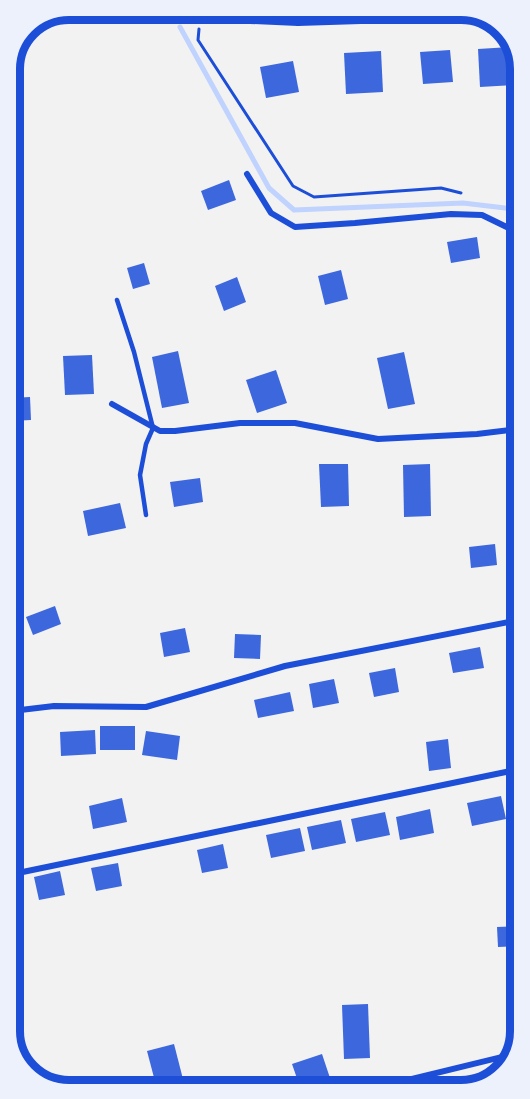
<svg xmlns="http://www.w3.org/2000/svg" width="530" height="1099" viewBox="0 0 530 1099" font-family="'Titillium Web',sans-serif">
  <rect width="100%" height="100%" fill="#f2f2f2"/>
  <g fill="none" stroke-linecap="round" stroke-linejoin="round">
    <!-- stream -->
    <polyline stroke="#bfd3fe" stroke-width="5" points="180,27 269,188 294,210 463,203 505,208 517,212"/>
  </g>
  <!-- building -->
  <g fill="#3d67dc">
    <polygon points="511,47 513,85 480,87 478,49"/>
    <polygon points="450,50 453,82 423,84 420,52"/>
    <polygon points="381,51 383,92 346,94 344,53"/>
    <polygon points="293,61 299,92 266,98 260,67"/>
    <polygon points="229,180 236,200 208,210 201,191"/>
    <polygon points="477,237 480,258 451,263 447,242"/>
    <polygon points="144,263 150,284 133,289 127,268"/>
    <polygon points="341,270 348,299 325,305 318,276"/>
    <polygon points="237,277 246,302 224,311 215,286"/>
    <polygon points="178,351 189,403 162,408 152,357"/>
    <polygon points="404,352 415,404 388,409 377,358"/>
    <polygon points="92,355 94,394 65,395 63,356"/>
    <polygon points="276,370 287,403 257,413 246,380"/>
    <polygon points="30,397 31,420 11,421 11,398"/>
    <polygon points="319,464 348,464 349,506 321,507"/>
    <polygon points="430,464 431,516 404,517 403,465"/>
    <polygon points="200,478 203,502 174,507 170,482"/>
    <polygon points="120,503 126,528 88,536 83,511"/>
    <polygon points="495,544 497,565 471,568 469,547"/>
    <polygon points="55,606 61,624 33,635 26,617"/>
    <polygon points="185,628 190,652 164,657 160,633"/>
    <polygon points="235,634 261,635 260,659 234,658"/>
    <polygon points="480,647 484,668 453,673 449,653"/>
    <polygon points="395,668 399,692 374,697 369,673"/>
    <polygon points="334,679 339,703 313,708 309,684"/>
    <polygon points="290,692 294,711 258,718 254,700"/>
    <rect x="100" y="726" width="35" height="24"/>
    <polygon points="95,730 96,754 61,756 60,732"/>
    <polygon points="146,731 180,736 177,760 142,755"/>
    <polygon points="448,739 451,768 429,771 426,742"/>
    <polygon points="501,796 506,819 472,826 467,803"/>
    <polygon points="122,798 127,822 93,829 89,806"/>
    <polygon points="430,809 434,833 400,840 396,817"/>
    <polygon points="385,812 390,835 356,842 351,819"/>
    <polygon points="341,820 346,843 312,850 307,827"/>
    <polygon points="300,828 305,851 271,858 266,835"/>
    <polygon points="223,844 228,868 202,873 197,850"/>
    <polygon points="118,863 122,886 96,891 91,868"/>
    <polygon points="60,871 65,895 39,900 34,877"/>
    <polygon points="521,926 521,946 498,947 497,927"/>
    <polygon points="368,1004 370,1058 344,1059 342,1005"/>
    <polygon points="174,1044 184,1083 163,1089 157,1089 147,1051"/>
    <polygon points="322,1054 330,1078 300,1087 292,1064"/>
  </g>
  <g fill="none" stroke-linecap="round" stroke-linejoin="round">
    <!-- path -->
    <polyline stroke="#1d4ed8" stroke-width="3" points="199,29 198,40 293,186 314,197 441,188 461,193"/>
    <!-- service -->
    <g stroke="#1d4ed8" stroke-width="4.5">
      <polyline points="125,9 135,16 138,9"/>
      <polyline points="117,300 134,352 153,428 146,444 140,475 146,515"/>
    </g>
    <!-- minor -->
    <g stroke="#1d4ed8" stroke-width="6">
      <polyline points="297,9 298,23"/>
      <polyline points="135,16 298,23 486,17"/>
      <polyline points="247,174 271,213 295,227 355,223 451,214 482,215 517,232"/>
      <polyline points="112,404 160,431 175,431 240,423 295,423 378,439 477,434 518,429"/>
      <polyline points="12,711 54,706 146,707 285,666 519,620"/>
      <polyline points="13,874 520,769"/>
      <polyline points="379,1087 514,1054"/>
    </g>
  </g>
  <!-- crop -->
  <path d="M0 0H530V1099H0ZM69 20H461A49 49 0 0 1 510 69V1031A49 49 0 0 1 461 1080H69A49 49 0 0 1 20 1031V69A49 49 0 0 1 69 20Z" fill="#edf1fc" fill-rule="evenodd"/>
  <path fill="none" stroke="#1d4ed8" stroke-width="8" d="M69 20H461A49 49 0 0 1 510 69V1031A49 49 0 0 1 461 1080H69A49 49 0 0 1 20 1031V69A49 49 0 0 1 69 20Z"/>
</svg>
